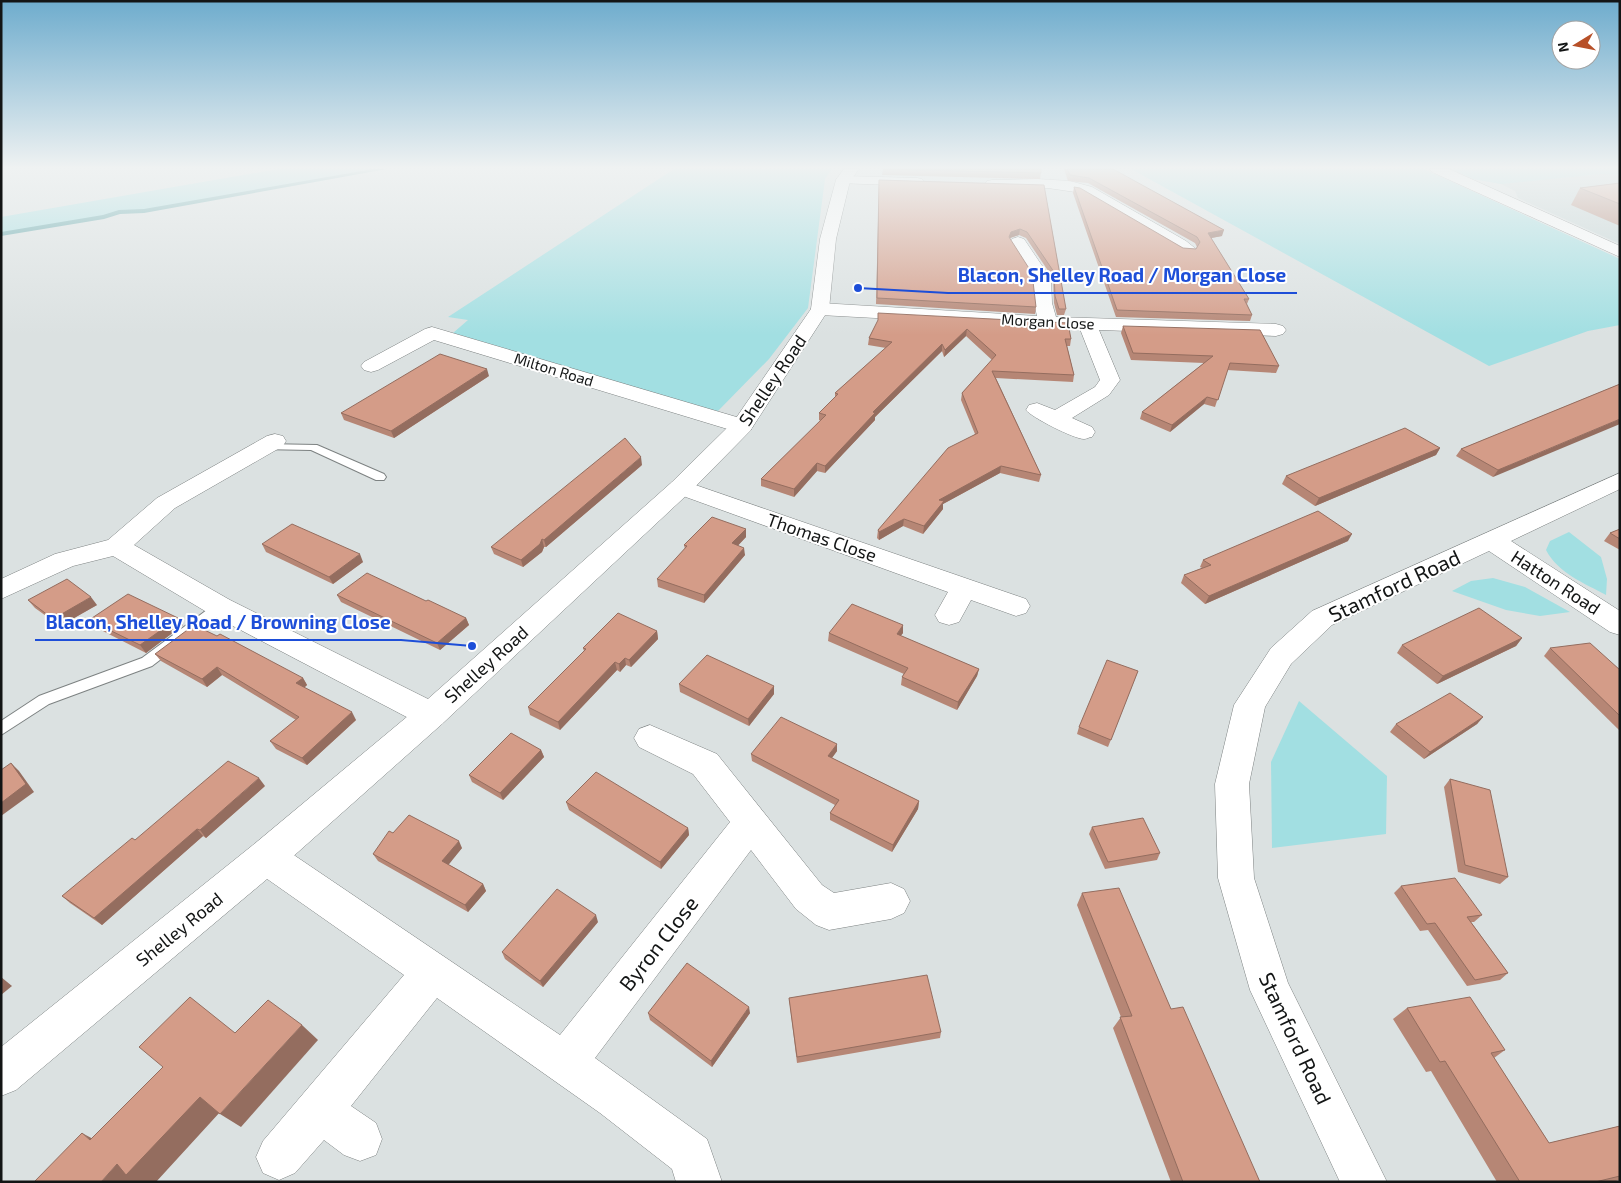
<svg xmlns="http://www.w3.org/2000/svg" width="1621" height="1183" viewBox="0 0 1621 1183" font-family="'Exo 2',sans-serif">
  <rect width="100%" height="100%" fill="#dbe1e1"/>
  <!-- built -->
  <polygon fill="#c5d4d4" points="1451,169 1620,169 1620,244 1518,198 1515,191 1501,184 1473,179"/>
  <!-- green -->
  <g fill="#a2dfe2">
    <polygon points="278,169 384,169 144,211 119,212 104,217 1,234 1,217"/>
    <polygon points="674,169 832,169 825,179 808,308 769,359 718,411 696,407 453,333 468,320 448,317"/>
    <polygon points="1131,169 1424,169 1620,259 1620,325 1588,331 1489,366"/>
    <polygon points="1451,169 1620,169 1620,175 1602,174 1501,184 1473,179"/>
    <path d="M1569,532L1601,557L1607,579L1606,595C1584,583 1558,573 1546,550L1550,541Z"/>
    <polygon points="1493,578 1525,587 1570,612 1540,616 1506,610 1452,591 1471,581"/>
    <polygon points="1299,701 1387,776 1386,834 1272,848 1271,762"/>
  </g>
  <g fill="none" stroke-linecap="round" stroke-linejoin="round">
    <!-- stream -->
    <polygon fill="#58a1a5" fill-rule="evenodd" points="373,169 387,169 144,213 120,214 104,219 1,236 1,232 103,215 119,210 144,209"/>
    <defs>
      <g id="service">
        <polygon points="264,444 317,445 384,474 386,477 384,480 376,480 311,450 260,449 258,447"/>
        <polygon points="220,602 225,604 227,607 225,610 152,666 49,704 1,735 1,721 39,696 142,658 215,604"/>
      </g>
      <g id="minor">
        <polygon points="1430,169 1449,169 1620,246 1620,257 1432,172"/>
        <polygon points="843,176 917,178 922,179 924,182 922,185 917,186 838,183 836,180 838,177"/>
        <polygon points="1037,179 1070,181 1092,187 1186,241 1196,249 1194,253 1182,253 1082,193 1048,188 992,188 987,187 985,184 987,181 992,180"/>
        <path d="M1018,237L1024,239L1051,279L1052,303L1056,317L1276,324L1283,326L1286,330L1283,334L1276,336L1099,330L1120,380L1109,395L1072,418L1092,427L1095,432L1092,437C1089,437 1087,439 1084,439C1074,439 1031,417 1026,410L1029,405L1037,403L1055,410L1095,387L1100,380L1080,329L820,315L813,313L811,309L813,305L820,303L1037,316L1034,303L1033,279L1010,242L1012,239Z"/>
        <polygon points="432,327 750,421 753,426 750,431 742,433 734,431 434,340 378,370 371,372 364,370 361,366 364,362 425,329"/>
        <polygon points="275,434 283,436 286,441 283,446 175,508 134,545 230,600 442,706 447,715 442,724 431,727 420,724 210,614 113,556 73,566 1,599 1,579 55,554 108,540 157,498 267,436"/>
        <polygon points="1620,473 1620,489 1511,541 1620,611 1620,635 1610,632 1489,551 1332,625 1291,664 1265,707 1249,784 1254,878 1288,983 1387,1182 1340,1182 1250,990 1218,878 1215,784 1234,705 1271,648 1312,611"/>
        <polygon points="681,480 1026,599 1030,606 1026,613 1016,616 971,600 959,622 949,625 939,622 935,615 948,592 672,492 669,487 672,482"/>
        <polygon points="650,725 717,754 822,885 834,893 891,883 904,889 910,901 904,913 891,919 829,930 816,925 796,909 751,850 595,1058 707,1139 722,1182 676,1182 672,1169 600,1113 437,998 351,1106 376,1123 382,1139 376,1155 360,1161 344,1155 324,1140 295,1173 279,1180 263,1173 256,1157 263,1141 404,975 253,869 248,857 253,845 266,841 279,845 560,1035 730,822 693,774 639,747 634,738 639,729"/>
      </g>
      <polygon id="tertiary" points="844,169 859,169 850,181 836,239 829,309 750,431 690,492 442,724 279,869 16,1090 1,1096 1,1047 253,845 420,706 672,482 734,421 811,309 820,239 836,180"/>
    </defs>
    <!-- service casing -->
    <use href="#service" stroke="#7d8282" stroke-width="2"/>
    <!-- minor casing -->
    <use href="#minor" stroke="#7d8282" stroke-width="1"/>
    <!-- tertiary casing -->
    <use href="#tertiary" stroke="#7d8282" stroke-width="1"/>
    <!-- service -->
    <use href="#service" fill="#fff" fill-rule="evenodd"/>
    <!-- minor -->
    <use href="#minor" fill="#fff" fill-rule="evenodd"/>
    <!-- tertiary -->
    <use href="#tertiary" fill="#fff" fill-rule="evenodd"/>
  </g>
  <!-- wall -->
  <g fill="#b68675">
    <polygon points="883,169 1041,173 1040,179 882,175"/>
    <polygon points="1064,169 1113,169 1222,236 1211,238 1249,299 1247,304 1252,315 1250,321 1116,317 1073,193 1074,187 1183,248 1196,249 1197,247 1195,243 1088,183 1068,181"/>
    <polygon points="879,180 1044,185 1066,309 1064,315 1057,315 1054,303 1053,278 1026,238 1019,235 1010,238 1036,307 1035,314 876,304"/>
    <polygon points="1620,183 1620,226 1571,205 1580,188"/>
    <polygon points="878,313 1071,339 1070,346 1067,346 1074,375 1073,382 996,378 1041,475 1039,482 1000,473 943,504 943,509 923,534 903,526 879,540 877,538 878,530 975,434 961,400 962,393 992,360 966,336 944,357 942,351 875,417 875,420 825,473 817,471 794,497 761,486 761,479 821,421 819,420 819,413 835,397 835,393 886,348 868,345 869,338 878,321"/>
    <polygon points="1123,326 1279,366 1276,373 1227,370 1215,407 1204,404 1170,432 1140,419 1142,412 1204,363 1131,360 1121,333"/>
    <polygon points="489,376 394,438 344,420 341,413"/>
    <polygon points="1620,384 1493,477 1456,456 1461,449"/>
    <polygon points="1440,448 1436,455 1315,506 1282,484 1286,476"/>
    <polygon points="642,465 546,547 544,547 542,552 523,567 494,554 491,547"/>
    <polygon points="746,529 746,537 738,545 745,555 704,603 658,587 657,579 685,549 684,545"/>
    <polygon points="1620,529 1620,550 1604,541 1610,533"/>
    <polygon points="1348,541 1205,604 1181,583 1184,575 1202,568 1200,567 1203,560"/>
    <polygon points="262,544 363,562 333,584 266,552"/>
    <polygon points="337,595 426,601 466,618 469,625 440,650 341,602"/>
    <polygon points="28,600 97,605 60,626 35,608"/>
    <polygon points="178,618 183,625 146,653 95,627 89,620"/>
    <polygon points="657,631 658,639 631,667 626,665 620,672 617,670 560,730 530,715 528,707 584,651 583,648"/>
    <polygon points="829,633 903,633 900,636 979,669 977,676 957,710 901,685 902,677 904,674 828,641"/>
    <polygon points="1522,638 1516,646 1437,684 1397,653 1402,645"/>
    <polygon points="1550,648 1620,670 1620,731 1544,656"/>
    <polygon points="155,654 303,678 307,685 304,688 356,720 307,765 276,749 270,741 296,720 222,675 207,687 161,661"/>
    <polygon points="1138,671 1108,747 1077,734 1079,727"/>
    <polygon points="679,684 774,694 749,726 680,692"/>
    <polygon points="1483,717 1477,724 1424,759 1390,732 1396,724"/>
    <polygon points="541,750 544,757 503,800 472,782 469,775"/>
    <polygon points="837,751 832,758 919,801 918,809 892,852 830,820 830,813 835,805 752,761 751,754"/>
    <polygon points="1450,779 1508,877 1500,884 1458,872 1444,787"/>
    <polygon points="265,786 206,838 203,836 102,925 70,903 62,896 135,840"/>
    <polygon points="566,802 688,828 689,835 661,869 569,810"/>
    <polygon points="1092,827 1160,853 1157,860 1105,869 1089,834"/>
    <polygon points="393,833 462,848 448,864 483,884 486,891 468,912 378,861 373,854"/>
    <polygon points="1401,886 1482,915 1474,922 1471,922 1508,973 1500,980 1467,986 1428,930 1420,931 1394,893"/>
    <polygon points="1082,893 1171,1009 1260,1182 1171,1182 1113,1028 1121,1017 1077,905"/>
    <polygon points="598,922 543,987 505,959 502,952"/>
    <polygon points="789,998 941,1032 940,1038 797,1063"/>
    <polygon points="1407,1008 1505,1050 1494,1058 1549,1143 1620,1126 1620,1180 1612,1182 1497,1182 1431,1071 1426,1072 1393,1019"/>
    <polygon points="648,1013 750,1013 712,1067 650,1020"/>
  </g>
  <!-- shaded-wall -->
  <g fill="#946d5f">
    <polygon points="1020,229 1019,235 1010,238 1009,237 1011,232"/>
    <polygon points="1224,230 1222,236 1206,239 1208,233"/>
    <polygon points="967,329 966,336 944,357 945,350"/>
    <polygon points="942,344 942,351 875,417 875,420 825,473 825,466 873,412"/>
    <polygon points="487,369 489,376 394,438 391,431"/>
    <polygon points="1207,397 1204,404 1170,432 1172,425"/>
    <polygon points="1620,419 1620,424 1493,477 1498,470"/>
    <polygon points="1440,448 1436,455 1315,506 1319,498"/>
    <polygon points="641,457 642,465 546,547 544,540"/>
    <polygon points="817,463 817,471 794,497 794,489"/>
    <polygon points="1001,466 1000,473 943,504 943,509 923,534 924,526 939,500"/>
    <polygon points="904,519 903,526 879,540 879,532"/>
    <polygon points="746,529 746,537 733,551 732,543"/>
    <polygon points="1352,534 1348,541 1205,604 1209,596"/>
    <polygon points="542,539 544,547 542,552 523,567 521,560"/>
    <polygon points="744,548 745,555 704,603 704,595"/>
    <polygon points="360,554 363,562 333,584 329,577"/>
    <polygon points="91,597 97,605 60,626 53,619"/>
    <polygon points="178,618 183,625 146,653 140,645"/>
    <polygon points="466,618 469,625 440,650 437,643"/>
    <polygon points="903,625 903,633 896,642 897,634"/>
    <polygon points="657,631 658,639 631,667 629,660"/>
    <polygon points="1522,638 1516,646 1437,684 1443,676"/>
    <polygon points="625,658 626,665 620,672 619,664"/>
    <polygon points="615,662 617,670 560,730 558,722"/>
    <polygon points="217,667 222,675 207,687 202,679"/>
    <polygon points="979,669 977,676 957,710 958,702"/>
    <polygon points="303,678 307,685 300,691 296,683"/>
    <polygon points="774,686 774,694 749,726 748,719"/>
    <polygon points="352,712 356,720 307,765 302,758"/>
    <polygon points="1483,717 1477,724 1424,759 1430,752"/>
    <polygon points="837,744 837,751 828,763 828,756"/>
    <polygon points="541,750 544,757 503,800 500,793"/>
    <polygon points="11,763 19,771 34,792 1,816 1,803"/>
    <polygon points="259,778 265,786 206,838 200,830"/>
    <polygon points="919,801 918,809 892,852 893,845"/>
    <polygon points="688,828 689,835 661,869 660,862"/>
    <polygon points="197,829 203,836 102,925 94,918"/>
    <polygon points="459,841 462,848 446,868 442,861"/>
    <polygon points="483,884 486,891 468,912 465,905"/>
    <polygon points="596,915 598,922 543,987 540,981"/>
    <polygon points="1,977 12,986 1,995"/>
    <polygon points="749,1007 750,1013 712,1067 711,1061"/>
    <polygon points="302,1025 318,1040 241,1127 220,1114"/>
    <polygon points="200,1097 221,1111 156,1182 140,1182 138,1181 137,1182 101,1182 117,1164"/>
    <polygon points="82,1133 108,1147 90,1140"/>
  </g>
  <!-- building -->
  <g fill="#d49c88" stroke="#946d5f">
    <polygon points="883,169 1041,169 1041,173"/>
    <polygon points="1067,169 1113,169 1224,230 1208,233 1249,299 1244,299 1252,315 1117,310 1074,187 1080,188 1183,248 1196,249 1200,242 1197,237 1089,178 1070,175"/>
    <polygon points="879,180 1044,185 1066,309 1059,309 1055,296 1054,272 1027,232 1020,229 1011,232 1009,237 1032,273 1036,307 877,298"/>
    <polygon points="1620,183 1620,204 1580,188"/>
    <polygon points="878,313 1068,323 1071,339 1065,339 1074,375 992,371 1041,475 1001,466 939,500 944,501 924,526 904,519 879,532 878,530 948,448 978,433 962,393 996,355 967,329 945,350 942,344 873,412 875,413 825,466 817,463 794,489 761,479 826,415 819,413 838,394 835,393 892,342 869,338 878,320"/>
    <polygon points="1123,326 1260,330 1279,366 1230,363 1218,400 1207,397 1172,425 1142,412 1213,356 1133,353"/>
    <polygon points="440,354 487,369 391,431 341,413"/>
    <polygon points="1620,384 1620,419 1498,470 1461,449"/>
    <polygon points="1405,428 1440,448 1319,498 1286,476"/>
    <polygon points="625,438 641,457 544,540 542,539 540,544 521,560 491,547"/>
    <polygon points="1318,511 1352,534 1209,596 1184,575 1211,565 1203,560"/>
    <polygon points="712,517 746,529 732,543 744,548 704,595 657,579 687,546 684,545"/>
    <polygon points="292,524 360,554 329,577 262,544"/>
    <polygon points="1620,529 1620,539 1610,533"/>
    <polygon points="367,573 426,601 428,600 466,618 437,643 337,595"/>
    <polygon points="67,579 91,597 53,619 28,600"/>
    <polygon points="128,594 178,618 140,645 89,620"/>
    <polygon points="852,604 903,625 897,634 979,669 958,702 902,677 908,668 829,633"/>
    <polygon points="1479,608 1522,638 1443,676 1402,645"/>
    <polygon points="618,613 657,631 629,660 625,658 619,664 615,662 558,722 528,707 586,649 583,648"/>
    <polygon points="194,625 217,636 220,634 303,678 296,683 352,712 302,758 270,741 299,717 217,667 202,679 155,654"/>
    <polygon points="1590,643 1620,670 1620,716 1550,648"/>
    <polygon points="707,655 774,686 748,719 679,684"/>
    <polygon points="1107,660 1138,671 1111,740 1079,727"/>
    <polygon points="1450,693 1483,717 1430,752 1396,724"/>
    <polygon points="781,717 837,744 828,756 919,801 893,845 830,813 839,800 751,754"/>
    <polygon points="511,733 541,750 500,793 469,775"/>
    <polygon points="228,761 259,778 200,830 197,829 94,918 62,896 132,838 135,840"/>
    <polygon points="11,763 26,784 1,803 1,770"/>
    <polygon points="596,772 688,828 660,862 566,802"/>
    <polygon points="1450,779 1490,790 1508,877 1465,865"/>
    <polygon points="409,815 459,841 442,861 483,884 465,905 373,854 389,831 393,833"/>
    <polygon points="1143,818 1160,853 1108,862 1092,827"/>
    <polygon points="1455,878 1482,915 1467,917 1508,973 1475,980 1435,923 1427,924 1401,886"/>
    <polygon points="1119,888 1171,1009 1183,1007 1260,1182 1183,1182 1120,1017 1132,1016 1082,893"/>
    <polygon points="557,889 596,915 540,981 502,952"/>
    <polygon points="687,963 749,1007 711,1061 648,1013"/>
    <polygon points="927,975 941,1032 797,1057 789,998"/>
    <polygon points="190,997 235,1033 268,1000 302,1025 220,1114 200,1097 126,1175 117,1164 101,1182 34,1182 82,1133 90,1140 163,1067 139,1047"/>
    <polygon points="1470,997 1505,1050 1491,1053 1549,1143 1620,1126 1620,1176 1595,1182 1520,1182 1445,1061 1440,1062 1407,1008"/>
  </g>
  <!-- sky -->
  <linearGradient id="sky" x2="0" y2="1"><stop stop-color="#6eaccd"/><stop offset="0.5" stop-color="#eff2f2"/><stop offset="1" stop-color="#eff2f2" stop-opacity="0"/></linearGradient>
  <rect width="1621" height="335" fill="url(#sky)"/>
  <g text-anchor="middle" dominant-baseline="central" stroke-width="4" stroke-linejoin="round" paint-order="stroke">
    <!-- far-street labels -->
    <g font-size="15" fill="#131515" stroke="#fff">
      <text transform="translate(1048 321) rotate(3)">Morgan Close</text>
      <text transform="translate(554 369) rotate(17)">Milton Road</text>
    </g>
    <!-- street labels -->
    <g font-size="18" fill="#131515" stroke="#fff">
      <text transform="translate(772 380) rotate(-56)">Shelley Road</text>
      <text transform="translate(822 537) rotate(19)">Thomas Close</text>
      <text transform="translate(1556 582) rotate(33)">Hatton Road</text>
      <text transform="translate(486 664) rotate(-42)">Shelley Road</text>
      <text transform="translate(179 929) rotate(-39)">Shelley Road</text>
    </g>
    <!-- near-street labels -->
    <g font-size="21" fill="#131515" stroke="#fff">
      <text transform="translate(1394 585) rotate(-25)">Stamford Road</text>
      <text transform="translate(658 943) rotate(-52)">Byron Close</text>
      <text transform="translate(1296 1038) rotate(65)">Stamford Road</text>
    </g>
  </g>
  <!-- callouts -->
  <path fill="none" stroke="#1d4ed8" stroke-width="2" d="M858 288L948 293H1297M472 646L401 640H35"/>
  <g fill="#1d4ed8" stroke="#fff" stroke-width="2">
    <circle cx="858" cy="288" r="5"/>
    <circle cx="472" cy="646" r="5"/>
  </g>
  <g font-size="19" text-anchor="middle" font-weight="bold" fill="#1d4ed8" stroke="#fff" stroke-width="4" stroke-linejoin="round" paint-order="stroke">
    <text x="1122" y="282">Blacon, Shelley Road / Morgan Close</text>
    <text x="218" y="629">Blacon, Shelley Road / Browning Close</text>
  </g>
  <!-- border -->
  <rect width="1621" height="1183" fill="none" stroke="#131515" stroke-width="5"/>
  <!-- north arrow -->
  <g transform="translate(1576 45) rotate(260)"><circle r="24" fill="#ffffff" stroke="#a1a1a1"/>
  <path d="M0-4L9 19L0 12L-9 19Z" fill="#b75028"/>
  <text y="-8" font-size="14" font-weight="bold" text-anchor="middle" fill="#131515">N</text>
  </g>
</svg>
